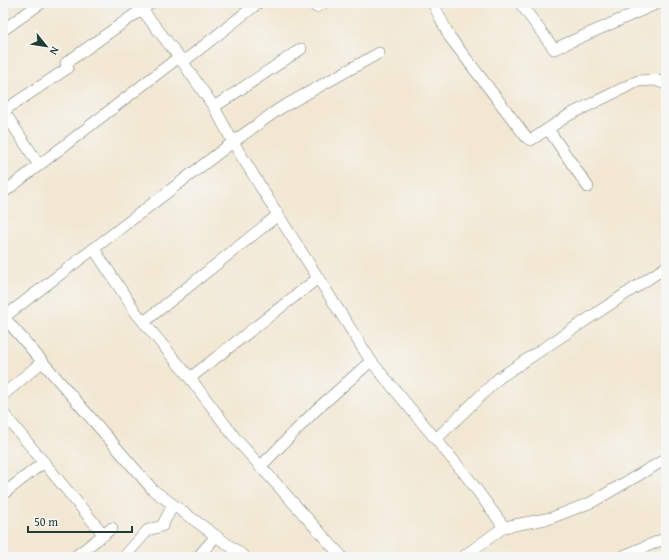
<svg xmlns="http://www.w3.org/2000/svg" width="669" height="560" viewBox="0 0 669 560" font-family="'Gentium Book Plus',serif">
  <rect width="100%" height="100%" fill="#f6f6f2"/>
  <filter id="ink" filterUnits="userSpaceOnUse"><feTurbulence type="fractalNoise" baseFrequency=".025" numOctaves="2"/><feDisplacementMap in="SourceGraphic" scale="8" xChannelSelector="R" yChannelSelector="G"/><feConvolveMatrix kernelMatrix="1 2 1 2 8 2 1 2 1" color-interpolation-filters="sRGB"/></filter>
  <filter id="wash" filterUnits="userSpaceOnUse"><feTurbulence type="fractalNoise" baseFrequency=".012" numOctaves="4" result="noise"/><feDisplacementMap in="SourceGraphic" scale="16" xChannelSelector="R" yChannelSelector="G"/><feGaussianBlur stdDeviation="0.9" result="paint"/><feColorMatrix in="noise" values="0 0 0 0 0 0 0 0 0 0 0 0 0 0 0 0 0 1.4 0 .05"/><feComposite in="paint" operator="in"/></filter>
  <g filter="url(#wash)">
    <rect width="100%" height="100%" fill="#f2e7d2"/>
  </g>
  <g filter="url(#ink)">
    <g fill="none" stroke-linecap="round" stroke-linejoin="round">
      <defs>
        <g id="street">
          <polyline points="137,3 179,57 214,107 233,142 278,215 371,361 468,478 504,527"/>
          <polyline points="433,3 449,36 527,138 531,140 569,115 638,81 655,80 666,84"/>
          <polyline points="520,3 554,49 658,3"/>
          <polyline points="316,7 324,3"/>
          <polyline points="3,30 41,3"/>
          <polyline points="183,62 258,3"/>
          <polyline points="214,107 301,49"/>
          <polyline points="3,110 39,165"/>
          <polyline points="3,111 68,68 66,63 151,3"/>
          <polyline points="548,129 588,187"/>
          <polyline points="3,193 179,57"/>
          <polyline points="94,249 137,314 190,378 236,439 342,557"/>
          <polyline points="3,316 153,490 245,557"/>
          <polyline points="3,318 233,142 279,109 379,53"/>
          <polyline points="144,322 278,215"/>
          <polyline points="190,378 318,278"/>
          <polyline points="3,395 42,362"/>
          <polyline points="3,413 104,535"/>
          <polyline points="436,439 499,378 666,267"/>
          <polyline points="260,467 316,410 371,361"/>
          <polyline points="3,494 44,462"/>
          <polyline points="76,556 112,528"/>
          <polyline points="124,557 148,530 162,526 173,505"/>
          <polyline points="198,557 216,536"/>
          <polyline points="463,557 504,527 551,518 592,502 666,459"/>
          <polyline points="621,557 666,538"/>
        </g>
      </defs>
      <!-- street casing -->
      <use href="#street" stroke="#69786b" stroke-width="12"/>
      <!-- street -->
      <use href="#street" stroke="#fff" stroke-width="11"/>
    </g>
  </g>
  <!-- margin -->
  <rect width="669" height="560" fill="none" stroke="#f6f6f2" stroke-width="16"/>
  <!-- north arrow -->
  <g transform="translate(46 46) rotate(120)" stroke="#f6f6f2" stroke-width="3" paint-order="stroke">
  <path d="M0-3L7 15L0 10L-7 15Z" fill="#1f3d34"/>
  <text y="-6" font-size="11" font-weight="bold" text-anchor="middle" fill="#1f3d34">N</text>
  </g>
  <!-- scale -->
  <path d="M28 526v6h104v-6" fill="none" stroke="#1f3d34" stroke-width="2"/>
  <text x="34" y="526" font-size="12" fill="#1f3d34" stroke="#f6f6f2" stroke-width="3" paint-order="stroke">50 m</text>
</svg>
